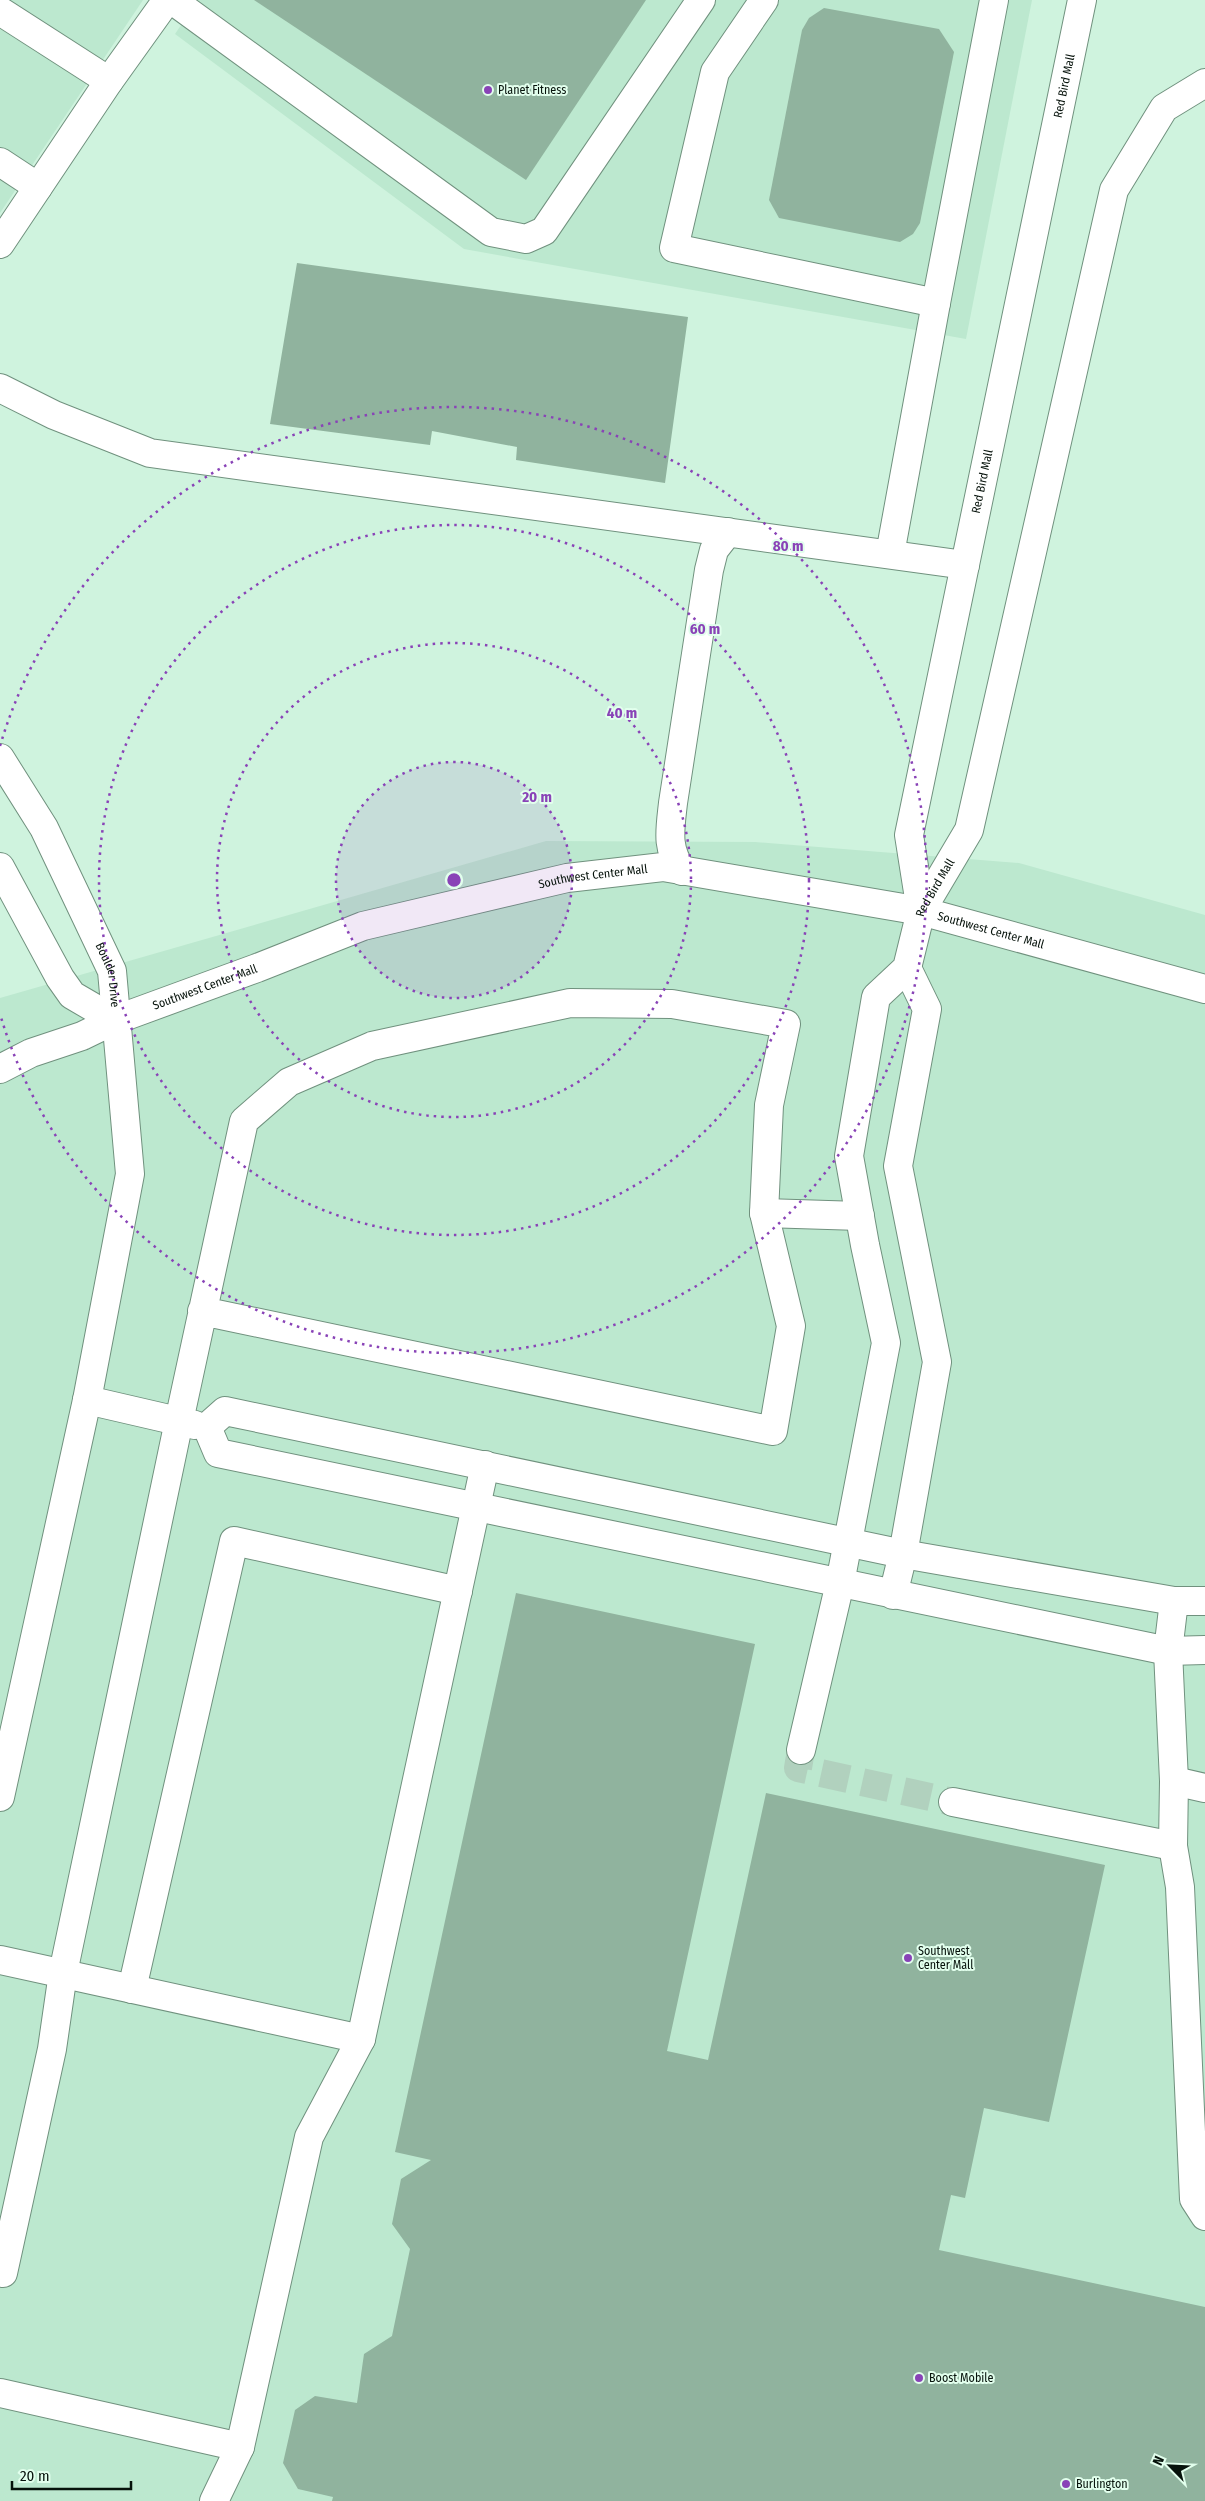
<svg xmlns="http://www.w3.org/2000/svg" width="1205" height="2501" viewBox="0 0 1205 2501" font-family="'Fira Sans Condensed',sans-serif">
  <rect width="100%" height="100%" fill="#cff3de"/>
  <!-- built -->
  <g fill="#bce8cf">
    <polygon points="0,0 143,0 0,213"/>
    <polygon points="198,0 1032,0 966,339 464,249 175,34"/>
    <polygon points="546,841 755,842 1019,863 1205,915 1205,2501 0,2501 0,998"/>
  </g>
  <!-- building -->
  <g fill="#90b39e">
    <polygon points="254,0 646,0 526,180"/>
    <polygon points="824,8 939,29 954,52 920,223 913,234 900,242 779,218 769,200 802,30 809,18"/>
    <polygon points="297,263 688,317 665,483 516,460 517,447 432,431 430,445 270,424"/>
    <polygon points="516,1593 755,1644 667,2051 708,2060 766,1793 1105,1865 1049,2122 984,2108 965,2198 951,2195 939,2250 1205,2307 1205,2501 332,2501 333,2497 298,2489 283,2463 295,2410 315,2396 357,2403 364,2354 392,2336 410,2249 392,2224 401,2179 431,2160 395,2152"/>
  </g>
  <g fill="none" stroke-linecap="round" stroke-linejoin="round">
    <!-- minor-tunnel -->
    <polyline stroke="#b1d1be" stroke-width="28" stroke-dasharray="28 14" stroke-linecap="butt" points="801,1750 798,1768 953,1802"/>
    <defs>
      <g id="minor">
        <polyline points="172,0 491,232 526,239 544,231 701,0"/>
        <polyline points="764,0 715,72 674,248 936,303 994,0"/>
        <polyline points="0,11 109,81"/>
        <polyline points="0,162 38,187"/>
        <polyline points="0,244 109,81 167,0"/>
        <polyline points="0,388 54,415 150,453 965,565"/>
        <polyline points="890,554 936,303"/>
        <path id="s1" d="M0,758L44,828L112,971L130,1174L87,1400L0,1797"/>
        <polyline points="0,867 60,978 72,995 115,1020"/>
        <path d="M682,871C666,847 670,831 673,803L709,570L714,550L728,532"/>
        <path id="s2" d="M921,911L909,835L1082,0"/>
        <path id="s3" d="M0,1069L31,1053L82,1036L115,1020L257,968L363,926L567,878L663,867L921,911L1205,989"/>
        <polyline points="764,1213 860,1216"/>
        <polyline points="87,1400 195,1425"/>
        <polyline points="207,1427 218,1453 1168,1651 1205,1650"/>
        <polyline points="207,1427 225,1411 903,1554 1174,1601 1205,1601"/>
        <polyline points="893,1595 903,1554 937,1362 898,1166 927,1009 907,968"/>
        <polyline points="1174,1601 1168,1651 1174,1781 1173,1846 1180,1887 1194,2199 1205,2216"/>
        <path id="s4" d="M801,1750L840,1583L886,1343L865,1245L849,1156L876,997L907,968L921,911L969,830L1114,190L1164,108L1205,83"/>
        <polyline points="1174,1781 1205,1788"/>
        <polyline points="953,1802 1173,1846"/>
        <polyline points="0,1960 361,2039"/>
        <polyline points="132,1989 234,1541 458,1591"/>
        <polyline points="3,2273 52,2049 63,1973 179,1421 244,1121 289,1082 372,1046 570,1003 672,1004 786,1024 769,1105 764,1213 791,1326 773,1431 202,1311"/>
        <polyline points="0,2393 240,2447"/>
        <polyline points="214,2501 240,2447 309,2137 361,2039 485,1465"/>
      </g>
    </defs>
    <!-- minor casing -->
    <use href="#minor" stroke="#70917e" stroke-width="30"/>
    <!-- minor -->
    <use href="#minor" stroke="#fff" stroke-width="28"/>
  </g>
  <!-- distance rings -->
  <circle cx="454" cy="880" r="118" fill="#8943b7" fill-opacity=".12"/>
  <g fill="none" stroke="#8943b7" stroke-width="2.5" stroke-dasharray="2.5 5">
    <circle cx="454" cy="880" r="118"/>
    <circle cx="454" cy="880" r="237"/>
    <circle cx="454" cy="880" r="355"/>
    <path d="M0 746A473 473 0 1 1 0 1014"/>
  </g>
  <!-- markers -->
  <g fill="#8943b7" stroke="#e2ffed" stroke-width="2">
    <circle cx="488" cy="90" r="5"/>
    <circle cx="908" cy="1958" r="5"/>
    <circle cx="919" cy="2378" r="5"/>
    <circle cx="1066" cy="2484" r="5"/>
  </g>
  <g text-anchor="middle" dominant-baseline="central" stroke-width="4" stroke-linejoin="round" paint-order="stroke">
    <!-- street labels -->
    <g font-size="12" fill="#06120b" stroke="#e2ffed">
      <text stroke="none"><textPath href="#s2" startOffset="842">Red Bird Mall</textPath></text>
      <text stroke="none"><textPath href="#s2" startOffset="438">Red Bird Mall</textPath></text>
      <text stroke="none"><textPath href="#s3" startOffset="626">Southwest Center Mall</textPath></text>
      <text stroke="none"><textPath href="#s4" startOffset="896">Red Bird Mall</textPath></text>
      <text stroke="none"><textPath href="#s3" startOffset="1031">Southwest Center Mall</textPath></text>
      <text stroke="none"><textPath href="#s1" startOffset="244">Boulder Drive</textPath></text>
      <text stroke="none"><textPath href="#s3" startOffset="221">Southwest Center Mall</textPath></text>
    </g>
    <!-- poi labels -->
    <g font-size="12" fill="#06120b" stroke="#e2ffed" text-anchor="start">
      <text x="498" y="90">Planet Fitness</text>
      <text x="918" y="1951">Southwest<tspan x="918" dy="14">Center Mall</tspan></text>
      <text x="929" y="2378">Boost Mobile</text>
      <text x="1076" y="2484">Burlington</text>
    </g>
  </g>
  <circle cx="454" cy="880" r="8" fill="#8943b7" stroke="#e2ffed" stroke-width="2.5"/>
  <g font-size="15" text-anchor="middle" font-weight="bold" fill="#8943b7" stroke="#e2ffed" stroke-width="4" stroke-linejoin="round" paint-order="stroke">
    <text x="788" y="551">80 m</text>
    <text x="705" y="634">60 m</text>
    <text x="622" y="718">40 m</text>
    <text x="537" y="802">20 m</text>
  </g>
  <!-- north arrow -->
  <g transform="translate(1170 2466) rotate(294)" stroke="#e2ffed" stroke-width="4" paint-order="stroke">
  <path d="M0-4L9 19L0 12L-9 19Z" fill="#06120b"/>
  <text y="-8" font-size="14" font-weight="bold" text-anchor="middle" fill="#06120b">N</text>
  </g>
  <!-- scale -->
  <path d="M12 2481v8h119v-8" fill="none" stroke="#06120b" stroke-width="2.5"/>
  <text x="20" y="2481" font-size="15" fill="#06120b" stroke="#e2ffed" stroke-width="4" paint-order="stroke">20 m</text>
</svg>
